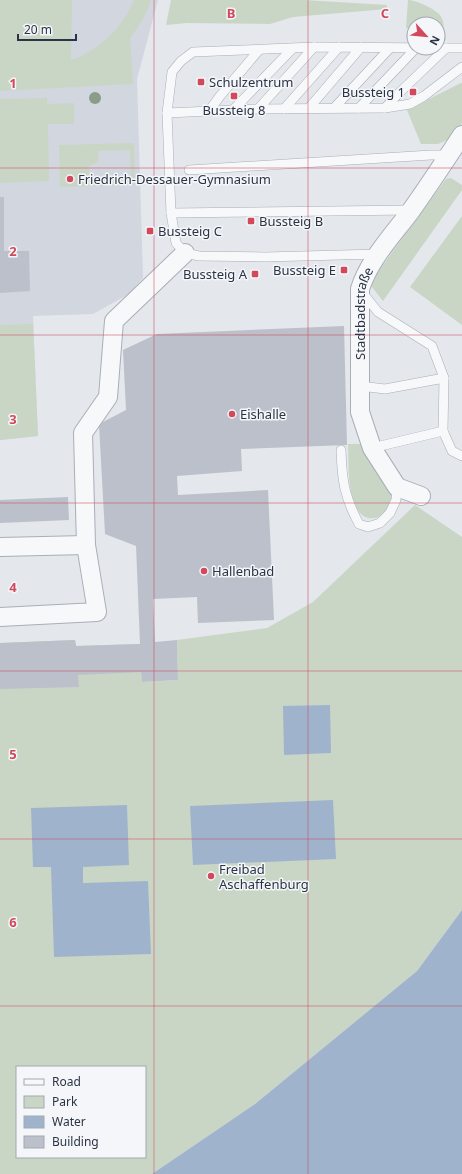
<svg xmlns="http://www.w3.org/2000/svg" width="462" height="1174" viewBox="0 0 462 1174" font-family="'Noto Sans',sans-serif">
  <rect width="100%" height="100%" fill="#e4e7ec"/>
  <!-- built -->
  <polygon fill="#d2d6de" points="0,0 158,0 137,79 143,278 129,294 93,314 33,316 38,436 0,440"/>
  <!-- green -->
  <g fill="#c9d6c5" fill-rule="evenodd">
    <path d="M0,0H72L71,60C100,50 122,28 134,0H151C146,15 140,25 130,38L133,84L0,91Z"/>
    <polygon points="171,0 304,0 387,5 387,9 293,17 270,24 187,23 166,25"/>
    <path d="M408,0C416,0 435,9 440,15C445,22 445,31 438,36V24H414V31L406,28Z"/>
    <polygon points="461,83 462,83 462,123 455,132 447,140 438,144 421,144 407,110"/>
    <polygon points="47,98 47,104 74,103 74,124 48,124 49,181 0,183 0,99"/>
    <path d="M134,143L135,185L60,187L59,145ZM130,150L131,176L90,177L89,166L98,162V151Z"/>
    <polygon points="451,178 462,185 462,190 383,301 372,287 371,281 446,179"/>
    <polygon points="462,216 462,325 410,287"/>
    <polygon points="33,324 38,436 0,440 0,325"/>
    <path d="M348,444H363L393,488C393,492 393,497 392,500C387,518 366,527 356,507C347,488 349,465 348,444Z"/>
    <path d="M415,505L462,537V910L417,971L255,1104L152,1174H0V643L75,640L76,646L140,644L142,682L178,680L177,640L267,628L313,602ZM17,1067H145V1157H17Z"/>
  </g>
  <!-- water -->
  <g fill="#9fb4cc">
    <polygon points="330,705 331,753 284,755 283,706"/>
    <polygon points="333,800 336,859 193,865 190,806"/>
    <polygon points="127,805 129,865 83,867 83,883 148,881 151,954 54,957 51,867 33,867 31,808"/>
    <polygon points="462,910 462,1174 152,1174 255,1104 417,971"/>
  </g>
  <!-- building -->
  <g fill="#bbc0ca">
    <polygon points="0,197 4,197 4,251 29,251 30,291 0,293"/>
    <polygon points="344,326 347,445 241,449 242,471 177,476 178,495 268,490 274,620 198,623 197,597 153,599 155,642 177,640 178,680 142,682 141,672 78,675 79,687 0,689 0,643 75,640 76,646 140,644 136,546 105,534 99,424 126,410 123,350 157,334"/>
    <polygon points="68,497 69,520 0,523 0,500"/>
  </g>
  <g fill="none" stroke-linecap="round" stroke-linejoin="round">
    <defs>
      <g id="lane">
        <polyline points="439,48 462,48"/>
        <polyline points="309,108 361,47"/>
        <polyline points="334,108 390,48"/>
        <polyline points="359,108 416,48"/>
        <polyline points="385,108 399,93 446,48"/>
        <polyline points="258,109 314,47"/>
        <polyline points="284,109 339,47"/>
        <polyline points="209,111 220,96 259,50"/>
        <polyline points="232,111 292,49"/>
        <polyline points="167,113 258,109 385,108 410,104 424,96 462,67"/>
        <polyline points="189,170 431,155 448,155"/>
        <polyline points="171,213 411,210"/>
        <polyline points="378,254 265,257 199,256 185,253 176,243 171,213 167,113 172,72 181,61 193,52 314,47 437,48"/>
        <polyline points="362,292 378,312 432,346 444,378"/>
        <polyline points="360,386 385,389 444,378 443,431 372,448"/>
        <polyline points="443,431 452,451 462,456"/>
        <path d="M341,450C342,480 344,496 359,524L368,527L380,523L390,513L396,500L397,487"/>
      </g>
      <g id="street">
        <path id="s1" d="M421,496L397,487L372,448L360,412V289C369,260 392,236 410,212C428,187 445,161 462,135"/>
        <polyline points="0,547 86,545"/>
        <polyline points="0,617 97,612 86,545 83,433 108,397 114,321 185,253"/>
      </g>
    </defs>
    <!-- lane casing -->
    <use href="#lane" stroke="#a9aeb7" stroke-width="10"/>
    <!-- street casing -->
    <use href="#street" stroke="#a9aeb7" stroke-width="20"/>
    <!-- lane -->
    <use href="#lane" stroke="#f7f8fa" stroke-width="9"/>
    <!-- street -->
    <use href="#street" stroke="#f7f8fa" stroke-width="18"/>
  </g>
  <!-- trees -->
  <circle fill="#899d89" cx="95" cy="98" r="6"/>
  <!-- grid -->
  <path fill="none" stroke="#d1495b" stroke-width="1" stroke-opacity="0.55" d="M154,0V1174M308,0V1174M0,168H462M0,335H462M0,503H462M0,671H462M0,839H462M0,1006H462"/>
  <!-- markers -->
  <g fill="#d1495b" stroke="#f4f6f9" stroke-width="1.5">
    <rect x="197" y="78" width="8" height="8" rx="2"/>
    <rect x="409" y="88" width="8" height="8" rx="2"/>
    <rect x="230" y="92" width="8" height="8" rx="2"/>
    <circle cx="70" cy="179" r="4"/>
    <rect x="247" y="217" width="8" height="8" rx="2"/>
    <rect x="146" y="227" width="8" height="8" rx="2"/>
    <rect x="340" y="266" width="8" height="8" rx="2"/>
    <rect x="251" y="270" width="8" height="8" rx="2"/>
    <circle cx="232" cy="414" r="4"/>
    <circle cx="204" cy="571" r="4"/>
    <circle cx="211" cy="876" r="4"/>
  </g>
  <g text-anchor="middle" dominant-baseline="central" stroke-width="3" stroke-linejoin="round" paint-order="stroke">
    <!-- poi labels -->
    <g font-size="13" fill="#2b3445" stroke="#f4f6f9" text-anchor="start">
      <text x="209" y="82">Schulzentrum</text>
      <text x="405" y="92" text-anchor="end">Bussteig 1</text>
      <text x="234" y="110" text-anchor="middle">Bussteig 8</text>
      <text x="78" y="179">Friedrich-Dessauer-Gymnasium</text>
      <text x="259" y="221">Bussteig B</text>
      <text x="158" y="231">Bussteig C</text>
      <text x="336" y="270" text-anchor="end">Bussteig E</text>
      <text x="247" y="274" text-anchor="end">Bussteig A</text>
      <text x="240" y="414">Eishalle</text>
      <text x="212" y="571">Hallenbad</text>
      <text x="219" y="869">Freibad<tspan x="219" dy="15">Aschaffenburg</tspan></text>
    </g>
    <!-- street labels -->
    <g font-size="13" fill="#2b3445" stroke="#f4f6f9">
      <text stroke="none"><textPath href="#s1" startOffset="209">Stadtbadstraße</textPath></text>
    </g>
  </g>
  <g font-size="13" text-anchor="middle" font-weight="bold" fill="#d1495b" stroke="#f4f6f9" stroke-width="3" stroke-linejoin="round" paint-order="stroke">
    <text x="231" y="18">B</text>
    <text x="385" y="18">C</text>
    <text x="13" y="88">1</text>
    <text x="13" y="256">2</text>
    <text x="13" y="424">3</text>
    <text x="13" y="592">4</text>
    <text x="13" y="759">5</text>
    <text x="13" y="927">6</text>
  </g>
  <!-- legend -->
  <rect x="16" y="1066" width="130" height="92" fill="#f4f6f9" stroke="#a4a8b1"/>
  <rect x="24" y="1079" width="20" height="6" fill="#f7f8fa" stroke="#a4a8b1"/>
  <text x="52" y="1086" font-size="12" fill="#2b3445">Road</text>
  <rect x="24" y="1096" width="20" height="12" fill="#c9d6c5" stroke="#a4a8b1"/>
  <text x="52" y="1106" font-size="12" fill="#2b3445">Park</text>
  <rect x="24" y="1116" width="20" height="12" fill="#9fb4cc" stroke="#a4a8b1"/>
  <text x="52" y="1126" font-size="12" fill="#2b3445">Water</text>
  <rect x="24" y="1136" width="20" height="12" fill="#bbc0ca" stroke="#a4a8b1"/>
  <text x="52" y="1146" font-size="12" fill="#2b3445">Building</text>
  <!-- north arrow -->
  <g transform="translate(426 36) rotate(117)"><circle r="19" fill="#f4f6f9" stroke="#a4a8b1"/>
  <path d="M0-3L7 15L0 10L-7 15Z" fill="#d1495b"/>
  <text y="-6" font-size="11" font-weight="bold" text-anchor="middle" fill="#2b3445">N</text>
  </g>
  <!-- scale -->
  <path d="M18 34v6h58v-6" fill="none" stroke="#2b3445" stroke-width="2"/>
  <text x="24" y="34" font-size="12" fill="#2b3445" stroke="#f4f6f9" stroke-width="3" paint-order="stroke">20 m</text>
</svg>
